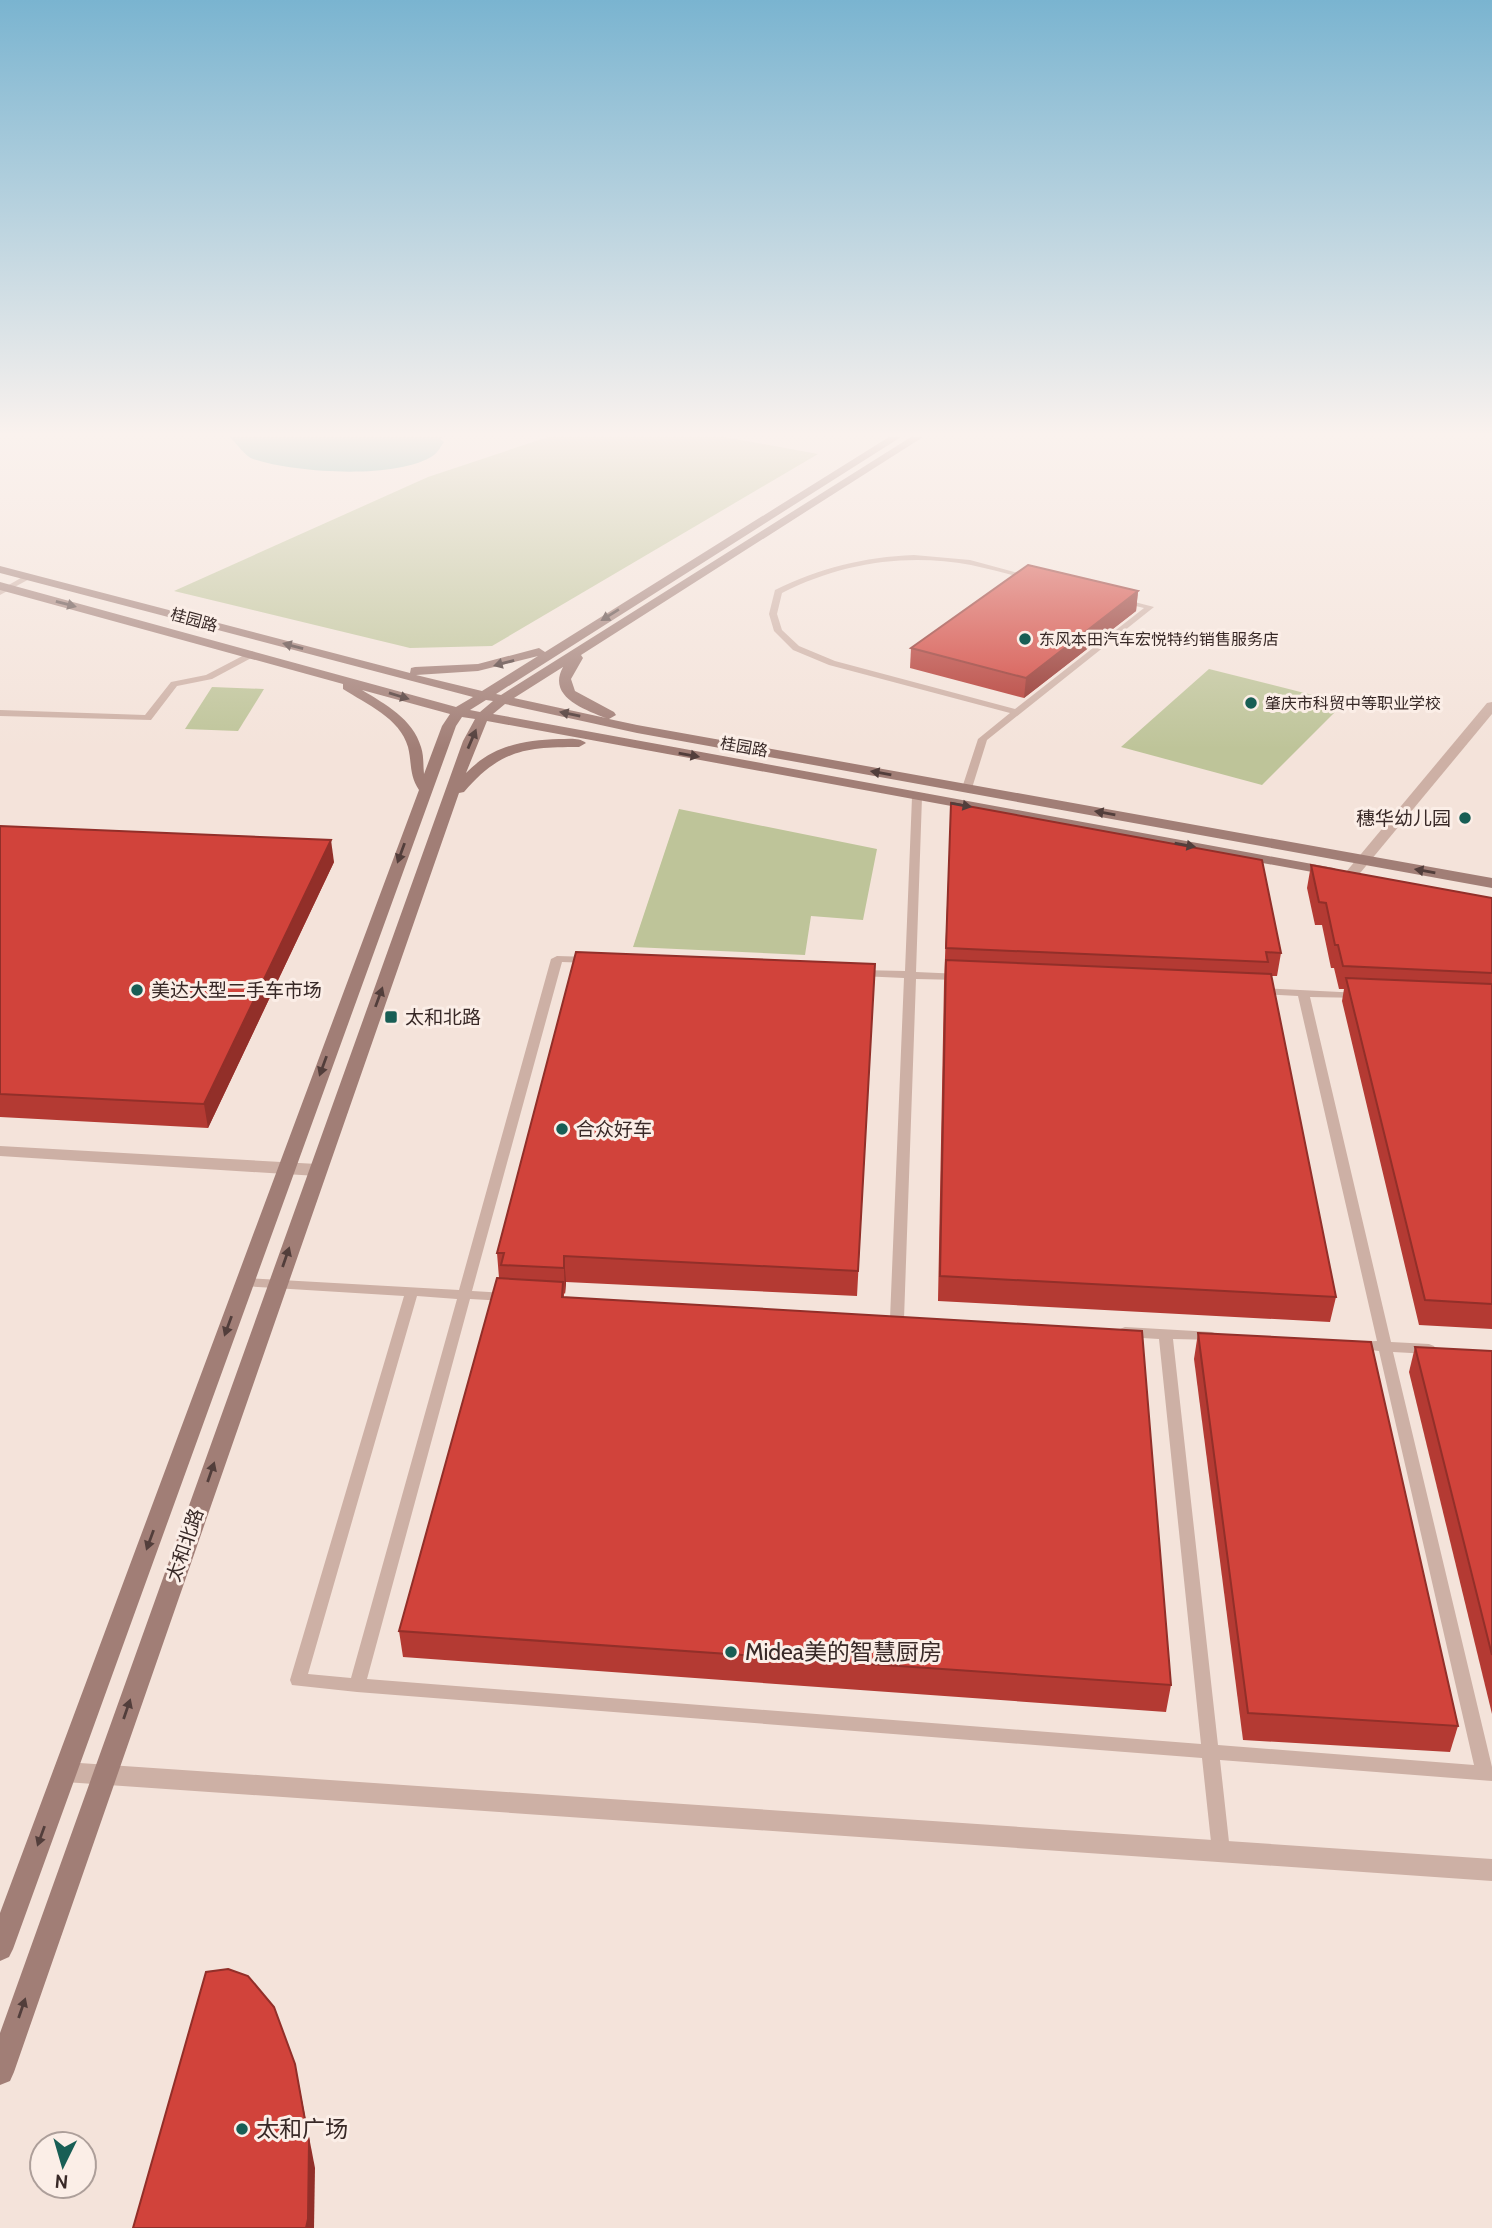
<svg xmlns="http://www.w3.org/2000/svg" width="1492" height="2228" viewBox="0 0 1492 2228" font-family="Cabin,'Noto Sans SC',sans-serif">
  <rect width="100%" height="100%" fill="#f4e3da"/>
  <!-- green -->
  <g fill="#bec499">
    <polygon points="548,437 725,437 818,454 492,646 410,648 174,591 428,477"/>
    <polygon points="1209,669 1344,703 1262,785 1121,747"/>
    <polygon points="212,687 264,689 238,731 185,729"/>
    <polygon points="679,809 877,849 863,920 811,916 805,955 633,947"/>
  </g>
  <!-- water -->
  <path fill="#76b4ab" d="M230,437H442L440,439L444,442C441,446 438,452 434,455C398,480 294,473 253,459C245,456 236,443 230,437Z"/>
  <g fill="none" stroke-linecap="round" stroke-linejoin="round">
    <!-- lane -->
    <g fill="#cdb0a5" fill-rule="evenodd">
      <path d="M914,555L970,560L1033,577L1029,579C1010,575 991,569 971,565C906,553 841,563 782,593L777,614L782,630L799,646L835,661L1015,709L1144,608L1119,602V598L1154,607L987,740L972,788L967,791L962,788L978,739L1010,713L829,665L793,650L774,631L769,614L775,590C820,568 864,557 914,555Z"/>
      <polygon points="26,575 33,577 0,595 0,590"/>
      <polygon points="252,651 256,654 255,656 212,679 177,686 151,720 0,716 0,710 145,715 171,682 206,675"/>
      <polygon points="917,794 922,797 916,972 961,974 967,977 961,980 916,979 904,1319 902,1322 892,1322 890,1319 904,978 860,976 854,973 860,970 905,971 912,797"/>
      <path d="M557,956L590,957L596,960L590,963L562,962L472,1291L506,1293L511,1294L513,1297L511,1300L506,1301L470,1299L367,1679L1201,1744L1159,1339L1125,1337L1120,1335L1118,1332L1120,1329L1125,1327L1212,1332L1217,1334L1219,1337L1217,1340L1173,1339L1218,1745L1474,1765L1379,1351L1351,1348L1349,1345L1351,1342L1377,1341L1298,996L1259,994L1253,991L1259,988L1360,993L1364,994L1366,996L1364,998L1310,997L1391,1342L1429,1344L1434,1346L1436,1349L1434,1352L1429,1354L1393,1352L1492,1767V1781L1220,1760L1230,1851L1227,1856L1221,1859L1215,1856L1212,1851L1202,1758L357,1692L292,1685L290,1680L404,1296L244,1286L237,1282L244,1278L459,1290L551,959ZM417,1296L457,1299L351,1678L308,1674Z"/>
    </g>
    <!-- street -->
    <g fill="#cdb0a5" fill-rule="evenodd">
      <polygon points="1492,702 1492,714 1356,878 1346,878 1344,875 1346,872 1487,703"/>
      <polygon points="0,1146 317,1164 326,1170 317,1176 0,1156"/>
      <polygon points="65,1762 1492,1859 1492,1881 65,1782 56,1779 53,1772 56,1765"/>
    </g>
    <!-- secondary -->
    <path fill="#a17e76" fill-rule="evenodd" d="M889,437H901L496,694L501,695L911,437H923L581,655L583,658L571,679L575,691L614,712L616,715L609,719L637,725L1492,878V888L637,733L505,704L493,714L1334,868L1341,872L1334,876L487,721L466,773C492,746 523,740 559,739C568,739 579,737 586,743L579,747C525,747 500,750 464,792L459,793L14,2072L10,2081L0,2085V2033L463,741L475,719L462,717L456,726L13,1949L9,1957L0,1961V1913L419,790C409,775 412,763 408,747C400,718 366,704 343,689V684L0,590V582L456,707L473,697L0,573V566L410,673L411,668L415,667L478,664L539,648L545,652ZM538,656L482,691L416,675L478,671ZM563,667C547,696 583,709 606,718L514,698ZM362,690L450,714L442,726L424,774C423,765 424,756 421,747C413,719 385,704 362,690ZM486,700L493,701L480,712L470,710Z"/>
  </g>
  <!-- wall -->
  <g fill="#b43a33">
    <polygon points="1138,591 1136,611 1024,698 910,668 911,648"/>
    <polygon points="951,803 1281,953 1277,976 1271,976 1336,1297 1330,1322 938,1301 944,983"/>
    <polygon points="0,826 334,862 208,1128 0,1117"/>
    <polygon points="1311,865 1492,898 1492,1329 1419,1325 1342,1001 1344,989 1339,989 1334,968 1331,968 1322,925 1315,925 1307,888"/>
    <polygon points="875,964 857,1296 566,1282 565,1294 564,1293 564,1297 1171,1685 1166,1712 403,1657 399,1631 499,1278 497,1253"/>
    <polygon points="1198,1333 1458,1726 1450,1752 1243,1740 1194,1359"/>
    <polygon points="1415,1347 1492,1351 1492,1714 1409,1372"/>
  </g>
  <!-- shaded-wall -->
  <g fill="#922f29">
    <polygon points="1138,591 1136,611 1024,698 1026,678"/>
    <polygon points="331,840 334,862 208,1128 204,1104"/>
    <polygon points="564,1256 566,1282 565,1294 564,1268"/>
    <polygon points="295,2064 315,2168 314,2228 306,2228"/>
  </g>
  <!-- building -->
  <g fill="#d1433b" stroke="#922f29" stroke-width="2">
    <polygon points="1028,565 1138,591 1026,678 911,648"/>
    <polygon points="951,803 1262,860 1281,953 1266,952 1268,962 946,948"/>
    <polygon points="0,826 331,840 204,1104 0,1094"/>
    <polygon points="1311,865 1492,898 1492,973 1343,966 1338,945 1335,945 1326,903 1319,902"/>
    <polygon points="576,952 875,964 858,1271 564,1256 564,1268 501,1265 504,1253 497,1253"/>
    <polygon points="946,960 1271,974 1336,1297 940,1276"/>
    <polygon points="1346,978 1492,984 1492,1304 1425,1300"/>
    <polygon points="497,1278 563,1282 562,1297 1142,1331 1171,1685 399,1631"/>
    <polygon points="1198,1333 1371,1342 1458,1726 1248,1713"/>
    <polygon points="1415,1347 1492,1351 1492,1655"/>
    <polygon points="228,1969 248,1976 274,2007 295,2064 309,2142 308,2219 306,2228 133,2228 206,1972"/>
  </g>
  <!-- one-way arrows -->
  <defs><path id="oneway-solid" d="M-6-.8H1V-3.2L6.5 0L1 3.2V.8H-6Z" transform="scale(1.75)"/></defs>
  <g fill="#523e3b">
    <use href="#oneway-solid" transform="translate(66 604) rotate(15)"/>
    <use href="#oneway-solid" transform="translate(610 615) rotate(148)"/>
    <use href="#oneway-solid" transform="translate(293 646) rotate(-165)"/>
    <use href="#oneway-solid" transform="translate(504 663) rotate(165)"/>
    <use href="#oneway-solid" transform="translate(399 696) rotate(17)"/>
    <use href="#oneway-solid" transform="translate(570 714) rotate(-168)"/>
    <use href="#oneway-solid" transform="translate(472 739) rotate(-67)"/>
    <use href="#oneway-solid" transform="translate(689 755) rotate(10)"/>
    <use href="#oneway-solid" transform="translate(881 773) rotate(-170)"/>
    <use href="#oneway-solid" transform="translate(961 805) rotate(10)"/>
    <use href="#oneway-solid" transform="translate(1105 813) rotate(-170)"/>
    <use href="#oneway-solid" transform="translate(1185 845) rotate(10)"/>
    <use href="#oneway-solid" transform="translate(401 853) rotate(110)"/>
    <use href="#oneway-solid" transform="translate(1425 871) rotate(-170)"/>
    <use href="#oneway-solid" transform="translate(379 997) rotate(-70)"/>
    <use href="#oneway-solid" transform="translate(323 1066) rotate(110)"/>
    <use href="#oneway-solid" transform="translate(286 1257) rotate(-71)"/>
    <use href="#oneway-solid" transform="translate(228 1326) rotate(110)"/>
    <use href="#oneway-solid" transform="translate(211 1472) rotate(-71)"/>
    <use href="#oneway-solid" transform="translate(150 1540) rotate(110)"/>
    <use href="#oneway-solid" transform="translate(127 1709) rotate(-71)"/>
    <use href="#oneway-solid" transform="translate(41 1836) rotate(110)"/>
    <use href="#oneway-solid" transform="translate(22 2008) rotate(-71)"/>
  </g>
  <!-- sky -->
  <linearGradient id="sky" x2="0" y2="1"><stop stop-color="#7ab4d0"/><stop offset="0.58" stop-color="#faf2ee"/><stop offset="1" stop-color="#faf2ee" stop-opacity="0"/></linearGradient>
  <rect width="1492" height="749" fill="url(#sky)"/>
  <!-- markers -->
  <g fill="#185e55" stroke="#fbeee7" stroke-width="2.5">
    <circle cx="1025" cy="639" r="7"/>
    <circle cx="1251" cy="703" r="7"/>
    <circle cx="1465" cy="818" r="7"/>
    <circle cx="137" cy="990" r="7"/>
    <rect x="384" y="1010" width="14" height="14" rx="3.5"/>
    <circle cx="562" cy="1129" r="7"/>
    <circle cx="731" cy="1652" r="7"/>
    <circle cx="242" cy="2129" r="7"/>
  </g>
  <g text-anchor="middle" dominant-baseline="central" stroke-width="6" stroke-linejoin="round" paint-order="stroke">
    <!-- far-street labels -->
    <g font-size="16" fill="#382927" stroke="#fbeee7">
      <text transform="translate(194 620) rotate(15)">桂园路</text>
      <text transform="translate(744 747) rotate(10)">桂园路</text>
    </g>
    <!-- far-poi labels -->
    <g font-size="16" fill="#382927" stroke="#fbeee7" text-anchor="start">
      <text x="1039" y="639">东风本田汽车宏悦特约销售服务店</text>
      <text x="1265" y="703">肇庆市科贸中等职业学校</text>
    </g>
    <!-- poi labels -->
    <g font-size="19" fill="#382927" stroke="#fbeee7" text-anchor="start">
      <text x="1451" y="818" text-anchor="end">穗华幼儿园</text>
      <text x="151" y="990">美达大型二手车市场</text>
      <text x="405" y="1017">太和北路</text>
      <text x="576" y="1129">合众好车</text>
    </g>
    <!-- street labels -->
    <g font-size="19" fill="#382927" stroke="#fbeee7">
      <text transform="translate(185 1545) rotate(-71)">太和北路</text>
    </g>
    <!-- near-poi labels -->
    <g font-size="23" fill="#382927" stroke="#fbeee7" text-anchor="start">
      <text x="745" y="1652">Midea美的智慧厨房</text>
      <text x="256" y="2129">太和广场</text>
    </g>
  </g>
  <!-- north arrow -->
  <g transform="translate(63 2165) rotate(185)"><circle r="33" fill="#fbeee7" stroke="#ad9f9a" stroke-width="2"/>
  <path d="M0-5L12 26L0 18L-12 26Z" fill="#185e55"/>
  <text y="-10" font-size="19" font-weight="bold" text-anchor="middle" fill="#382927">N</text>
  </g>
</svg>
